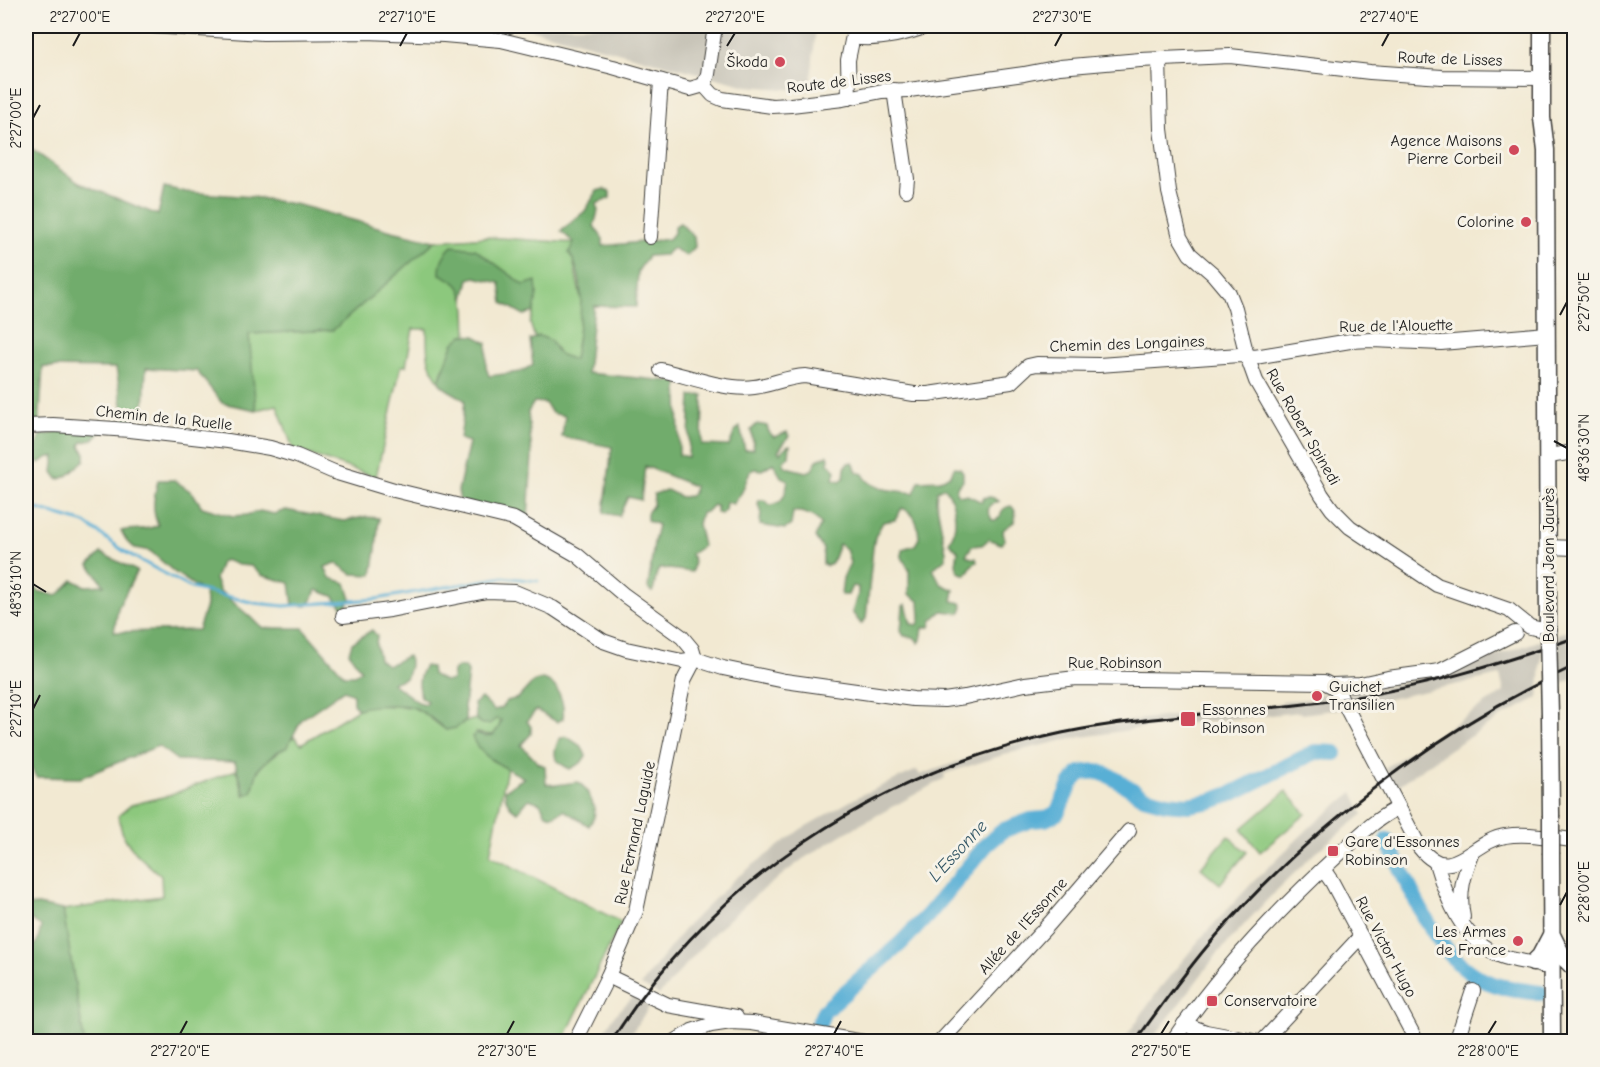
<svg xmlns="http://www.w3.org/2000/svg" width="1600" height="1067" viewBox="0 0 1600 1067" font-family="'Comic Neue',sans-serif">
  <rect width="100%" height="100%" fill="#f7f3e8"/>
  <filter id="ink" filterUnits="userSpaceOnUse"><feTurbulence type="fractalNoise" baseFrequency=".0167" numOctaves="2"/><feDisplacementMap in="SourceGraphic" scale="12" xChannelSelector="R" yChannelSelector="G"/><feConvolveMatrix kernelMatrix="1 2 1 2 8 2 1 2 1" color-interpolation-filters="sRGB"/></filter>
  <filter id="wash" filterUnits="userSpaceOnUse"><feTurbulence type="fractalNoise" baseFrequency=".008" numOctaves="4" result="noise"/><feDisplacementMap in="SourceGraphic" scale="24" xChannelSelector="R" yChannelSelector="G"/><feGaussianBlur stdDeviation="1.35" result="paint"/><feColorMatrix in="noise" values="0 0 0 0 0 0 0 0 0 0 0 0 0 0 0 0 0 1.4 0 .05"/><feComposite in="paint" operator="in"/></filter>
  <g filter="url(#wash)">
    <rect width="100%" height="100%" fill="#f2e9d2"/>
    <!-- industrial -->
    <g fill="#c8c4b8">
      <polygon points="504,26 816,26 810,91 747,86 530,29"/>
      <polygon points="1574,629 1574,678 1557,686 1557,634"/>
      <polygon points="1539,641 1543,643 1538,698 1503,716 1450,749 1395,788 1385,768 1504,692 1500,675 1352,707 1346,694 1389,686 1450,671"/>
      <polygon points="1325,693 1331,694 1341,709 1302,714 1301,712 1148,727 1069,739 1009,753 944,774 945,778 845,833 803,859 756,895 716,931 659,995 641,985 686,927 736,878 801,829 861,795 917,770 920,775 994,749 1064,731 1144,719 1282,704 1282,701 1313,699 1313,695"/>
      <polygon points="1353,792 1363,814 1316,852 1269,898 1218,953 1151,1041 1123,1041 1160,988 1202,937 1254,881 1309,828"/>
      <polygon points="633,997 650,1006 626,1041 598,1041 614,1016"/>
    </g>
    <!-- green -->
    <g fill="#8cc87d" stroke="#54724c" stroke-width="1.5">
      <path d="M486,237L574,243L569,253L573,259L582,305L574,361L559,354L550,340L539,336L535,338L530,323L534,312L524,285L475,249L456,282C468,294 466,319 467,335H463L442,371L439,381C426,363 427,351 427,329H413L406,366H401L376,477L293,449L277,405L256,410L248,334L333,330L435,241Z"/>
      <path d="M369,705L412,707L422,712L446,730C457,727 465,721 476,719L482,724L496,719L501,720L499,727L493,735L476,733L491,760L507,768L490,855L621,922L563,1041L84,1042L63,910L162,896L161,876C141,858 119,843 119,815L131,805L167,796L236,770L244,795L252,792C256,755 278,761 294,736L301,744L358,709Z"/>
      <polygon points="1286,791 1306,814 1260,852 1241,829"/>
      <polygon points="1228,836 1247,852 1220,884 1201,868"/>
    </g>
    <!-- forest -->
    <g fill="#71ac6c" stroke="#466444" stroke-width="1.5">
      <polygon points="26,151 34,151 79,183 158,215 164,187 186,192 253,197 299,205 392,231 435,241 333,330 249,334 256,410 222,403 197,371 146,368 144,409 125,423 116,368 43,367 39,428 26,434"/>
      <path d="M604,189L610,192V198L596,204L598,211L594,226L603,239V246L669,239L674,233V227L680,223L694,237L695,247L686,256L673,248L665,255L648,256L638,271L636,307L594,306L587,373L678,382L679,455L688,457L691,396L703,395L702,445L729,446L735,431L740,427L745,450L754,449L751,430L757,424L767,426L769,432L774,437L787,432L789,436L778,451L780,453L787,446L790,445L789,456L783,462L786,467L806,472L812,470L817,460L828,455L829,458L828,463L836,471L833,479L840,481L844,478L845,468L848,463L853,462L857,472L863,474C871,492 898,490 914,493L919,481L940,480L951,475L954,467L960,468L963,472V481L957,487L956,492L959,495H967L982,502L983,498C990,496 993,497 999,501L990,505L988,511L992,520H996L1000,517C1001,510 1004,507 1011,506C1017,511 1016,515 1014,522L1004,529L1003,532L1005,539L1001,544L989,539L982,545L972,546L966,555L971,558H976L977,562L972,565L966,575L958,572L956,564L958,551L949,543C950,539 954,534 954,530C957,517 953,496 944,487L937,491L936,500L946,552V558L933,569L941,584L954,590L952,601L961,603L963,608L960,613L942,611L932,620L930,627L923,628L921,640L919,643L914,637L904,636L901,631L903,606L906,604L911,624L918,625L920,618L919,601L909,594V570L902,557V549L915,545L919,538C918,525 916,513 902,508L895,520L883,522L875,537L873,548L866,619L861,624L852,612L858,594V587L852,586L848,595H841L843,578L850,563L846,549L839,544L832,563L827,566L823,564V549L815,537L821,524C816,517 803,510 793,512L791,525L785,529L760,525L761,511L758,505L759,500H764L770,505C784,504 786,492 788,480L781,477L773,463L762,470L755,469L750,471L742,492L733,504L726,502L725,510L721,514L717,513V507L713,505L706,512L701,513L698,524L703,546L691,554L694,561L692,572L660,568C653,575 657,584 652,592L648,588L654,542L658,525L647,520V513L653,505L654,494L667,490L681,497L690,496L694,491V486L645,466L641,500L628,497L619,516L604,513L612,447L562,437L565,416L552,413L545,403L534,402L528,412L532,455L528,519L460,501L458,491L469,442L460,439L465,401C457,393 445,391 439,382L453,344L463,335L475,336L487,343L486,367L489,376L520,372L533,365L530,340L539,336L550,340L559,354L574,360C579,327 589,283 569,253L574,243L561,231L585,211L597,191Z"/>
      <path d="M452,246L475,249L524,285L536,281L537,295L534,312L524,315L503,303L500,283L475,277L469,279L464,299C460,283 454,281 440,274C440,261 443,255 452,246Z"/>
      <path d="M61,429L100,432C96,440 91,441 82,442L80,446L85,453V460C75,467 70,478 58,479L53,472L55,456L47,458L40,463L32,460L31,456L41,435L54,433Z"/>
      <path d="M158,480H174L193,493L202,507L233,516L246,515L260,511L274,514L286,510L344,521L364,517L379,518L376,550L372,575L352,574L336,563L325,567L330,578L346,583L351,599L344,609L333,596L316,590L312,600L307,606L293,605L290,583L261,575L251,566L238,565L225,560L221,562L215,579L220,591L263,628H303L344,675H354L361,670L349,653L352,643L372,630L377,636L376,645L379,659L387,665C395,664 400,658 408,656C412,663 409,671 406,678L392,683L418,702L425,704L427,701L421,698C418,685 418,676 425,666L431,667L432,674C438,678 444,683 452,680L453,671L458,667H465L468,672L464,707L466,721L456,728L446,730C436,722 426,713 415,708C403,703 371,705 358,709L353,704V694L344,690L302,719L287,747L277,752L258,769L252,792L245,795L235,762L177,760L158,746L80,778L36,777L26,758V572L38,591L57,596L73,580L85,586L104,585L89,565L101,553L137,571L118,608L114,632L198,630L206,606L205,593L174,572L150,551L135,548L128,543L121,531C135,527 146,532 158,525C151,509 154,497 158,480Z"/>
      <path d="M542,679C558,681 565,704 563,719L557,722L536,710L527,721L531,727V734L521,745L538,763L545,766L546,784L556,785L578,782C586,787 597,807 594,817C593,820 590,823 589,826L564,810L553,816L546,814L540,803L529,799L518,812C510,809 504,799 505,790L524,778C504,766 481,759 472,737L476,733L485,736L493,735L499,727L501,720L496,719L489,724H482L476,719L474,704L481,698L494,710L501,708L507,701L518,698L533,682Z"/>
      <path d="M566,736L582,747L586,756L581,763L570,769C553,761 552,755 559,739Z"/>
      <path d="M38,905L63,910L84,1041H26V953C37,947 39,938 41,926L26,916V906Z"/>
    </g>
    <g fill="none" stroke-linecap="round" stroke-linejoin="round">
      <!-- stream -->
      <polyline stroke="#58afd5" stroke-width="3" points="34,508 85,523 125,552 191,588 255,603 284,606 376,599 503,577 538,581"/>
      <!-- river -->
      <g stroke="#58afd5" stroke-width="16">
        <path d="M1387,840C1407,881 1434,951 1474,975C1495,988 1518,990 1541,993"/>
        <polyline points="811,1042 824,1011 901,943 928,915 987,844 1004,830 1031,820 1045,819 1057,813 1071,783 1080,773 1096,771 1110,776 1144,797 1166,803 1188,805 1211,801 1233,793 1315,752 1335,753"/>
      </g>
    </g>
  </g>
  <g filter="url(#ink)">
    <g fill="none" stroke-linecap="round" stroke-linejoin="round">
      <defs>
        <g id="minor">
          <polyline points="151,26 263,33 366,32 444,35 501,40 613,67 690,89 704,85"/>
          <path d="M853,37C877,41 905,34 928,26"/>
          <polyline points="1159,60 1161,129 1169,192 1180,237 1190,254 1213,274 1229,293 1235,308 1247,356 1256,381 1322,495 1332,509 1350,527 1437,585 1509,610 1530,627 1548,631"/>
          <polyline points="704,85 713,95 722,99 772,106 791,105 843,99 882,91 909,90 1024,74 1060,67 1140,60 1230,56 1370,72 1442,77 1542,78"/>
          <polyline points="704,85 708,74 715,26"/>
          <polyline points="894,90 907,179 906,190"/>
          <polyline points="849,98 848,60 855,26"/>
          <polyline points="650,237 661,81"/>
          <path d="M661,370C688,376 727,391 754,387C771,385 787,377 805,376L914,394H928L1011,382L1028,366L1037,364L1099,365L1239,355L1255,357L1350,341L1372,340L1441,343L1547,334"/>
          <polyline points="26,426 53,425 130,430 228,441 270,448 297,456 334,472 394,490 514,519 577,555 624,595 682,637 692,649 695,659"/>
          <polyline points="1549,456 1574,452"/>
          <polyline points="1549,547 1574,548"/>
          <path d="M343,616L390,610L487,591L515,592L553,608L603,641L626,649L682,661L695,659L723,668L785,681L913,699L944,700L965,697L1025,684L1076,678L1324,682L1336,688L1420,848C1451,887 1472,841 1505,836C1527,832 1552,838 1574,840"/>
          <polyline points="1333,685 1360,684 1388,678 1440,671 1515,633"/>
          <path d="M1436,863C1446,897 1463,943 1501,956C1514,961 1529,962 1542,966"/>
          <polyline points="1323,869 1332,882 1417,1042"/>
          <path d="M1463,917C1458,892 1464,875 1473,852"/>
          <polyline points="608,976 668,1005 736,1017"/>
          <polyline points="1184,1024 1206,1032 1259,1042"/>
          <polyline points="575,1042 608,976 636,911 684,680 695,659"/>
          <polyline points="674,1042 692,1031 711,1025 731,1022 752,1023 864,1042"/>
          <polyline points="940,1042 1050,923 1129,831"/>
          <path d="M1172,1042C1219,972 1278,910 1340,853C1358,837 1376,818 1398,808"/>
          <polyline points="1262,1042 1361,936"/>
          <polyline points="1456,1042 1473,991"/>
        </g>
        <g id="major">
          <polyline points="1542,26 1542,118 1546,150 1548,631"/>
          <polyline points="1550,715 1551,815"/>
          <polyline points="1551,854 1552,1042"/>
          <polyline points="1553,937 1563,957 1574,968"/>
          <polyline points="1533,963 1540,956 1550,937"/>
        </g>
      </defs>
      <!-- minor casing -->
      <use href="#minor" stroke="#3c3b37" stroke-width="16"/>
      <!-- major casing -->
      <use href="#major" stroke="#3c3b37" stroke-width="19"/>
      <!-- minor -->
      <use href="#minor" stroke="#fff" stroke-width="14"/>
      <!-- major -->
      <use href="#major" stroke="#fff" stroke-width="16"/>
      <!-- rail -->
      <g stroke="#1c1c1c" stroke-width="3">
        <path d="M611,1042C713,880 876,772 1062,733C1154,714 1250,713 1343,699C1422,688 1499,664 1574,638"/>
        <path d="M1135,1042C1161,1006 1186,970 1216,936C1314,824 1439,729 1574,666"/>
      </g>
      <defs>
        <g id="major-bridge">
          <polyline points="1548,631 1550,715"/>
          <polyline points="1551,815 1551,854"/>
        </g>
      </defs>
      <!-- major-bridge casing -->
      <use href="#major-bridge" stroke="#3c3b37" stroke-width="19" stroke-linecap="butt"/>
      <!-- major-bridge -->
      <use href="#major-bridge" stroke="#fff" stroke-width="16"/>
    </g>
  </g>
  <!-- ticks -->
  <path fill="none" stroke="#1c1c1c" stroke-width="2" d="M73,46L80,33M400,46L407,33M727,46L735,33M1055,46L1062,33M1382,46L1389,33M33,118L40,105M1560,315L1567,302M1554,441L1567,448M33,584L46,592M33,709L40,695M1560,905L1567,892M180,1034L187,1021M507,1034L514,1021M834,1034L841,1021M1161,1034L1169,1021M1488,1034L1496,1021"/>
  <!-- markers -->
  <g fill="#d1495b" stroke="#f7f3e8" stroke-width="2">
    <circle cx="780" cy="62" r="6"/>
    <circle cx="1514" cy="150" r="6"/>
    <circle cx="1526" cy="222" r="6"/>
    <circle cx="1317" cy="696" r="6"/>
    <rect x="1180" y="711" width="16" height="16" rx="3"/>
    <rect x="1327" y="845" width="12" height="12" rx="3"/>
    <circle cx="1518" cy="941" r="6"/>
    <rect x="1206" y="995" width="12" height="12" rx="3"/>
  </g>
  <g text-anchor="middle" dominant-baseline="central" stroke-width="6" stroke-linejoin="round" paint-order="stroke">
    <!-- street labels -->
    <g font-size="16" fill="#1c1c1c" stroke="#f7f3e8">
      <text transform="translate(1450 59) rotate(2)">Route de Lisses</text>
      <text transform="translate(839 82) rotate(-7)">Route de Lisses</text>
      <text transform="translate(1396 326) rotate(-1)">Rue de l'Alouette</text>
      <text transform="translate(1127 344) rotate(-2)">Chemin des Longaines</text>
      <text transform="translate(164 418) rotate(6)">Chemin de la Ruelle</text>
      <text transform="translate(1303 427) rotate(60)">Rue Robert Spinedi</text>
      <text transform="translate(1549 565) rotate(-90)">Boulevard Jean Jaurès</text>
      <text x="1115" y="663">Rue Robinson</text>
      <text transform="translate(635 833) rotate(-78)">Rue Fernand Laguide</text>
      <text transform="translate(1023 926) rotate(-48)">Allée de l'Essonne</text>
      <text transform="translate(1386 947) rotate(62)">Rue Victor Hugo</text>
    </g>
    <!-- poi labels -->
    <g font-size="16" fill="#1c1c1c" stroke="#f7f3e8" text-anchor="end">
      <text x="768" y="62">Škoda</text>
      <text x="1502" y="141">Agence Maisons<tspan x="1502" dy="18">Pierre Corbeil</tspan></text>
      <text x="1514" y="222">Colorine</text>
      <text x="1329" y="687" text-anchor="start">Guichet<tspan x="1329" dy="18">Transilien</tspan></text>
      <text x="1202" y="710" text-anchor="start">Essonnes<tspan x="1202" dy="18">Robinson</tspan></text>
      <text x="1345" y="842" text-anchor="start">Gare d'Essonnes<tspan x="1345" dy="18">Robinson</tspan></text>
      <text x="1506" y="932">Les Armes<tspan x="1506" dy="18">de France</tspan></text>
      <text x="1224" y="1001" text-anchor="start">Conservatoire</text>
    </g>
    <!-- water labels -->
    <g font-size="18" font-style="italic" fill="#345766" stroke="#f7f3e8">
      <text transform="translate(958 851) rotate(-47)">L'Essonne</text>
    </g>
  </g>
  <!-- margin -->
  <rect width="1600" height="1067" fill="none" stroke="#f7f3e8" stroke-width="66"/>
  <rect x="33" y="33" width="1534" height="1001" fill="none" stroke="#1c1c1c" stroke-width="2"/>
  <g font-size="15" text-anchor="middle" fill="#1c1c1c">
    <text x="80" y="22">2°27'00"E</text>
    <text x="407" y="22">2°27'10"E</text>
    <text x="735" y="22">2°27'20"E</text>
    <text x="1062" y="22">2°27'30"E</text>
    <text x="1389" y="22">2°27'40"E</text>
    <text transform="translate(16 118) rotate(-90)" y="5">2°27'00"E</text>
    <text transform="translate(1584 302) rotate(-90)" y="5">2°27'50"E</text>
    <text transform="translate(1584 448) rotate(-90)" y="5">48°36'30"N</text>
    <text transform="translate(16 584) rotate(-90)" y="5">48°36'10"N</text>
    <text transform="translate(16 709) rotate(-90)" y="5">2°27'10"E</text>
    <text transform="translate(1584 892) rotate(-90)" y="5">2°28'00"E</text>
    <text x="180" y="1056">2°27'20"E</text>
    <text x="507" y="1056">2°27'30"E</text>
    <text x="834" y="1056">2°27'40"E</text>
    <text x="1161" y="1056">2°27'50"E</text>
    <text x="1488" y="1056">2°28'00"E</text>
  </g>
</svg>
